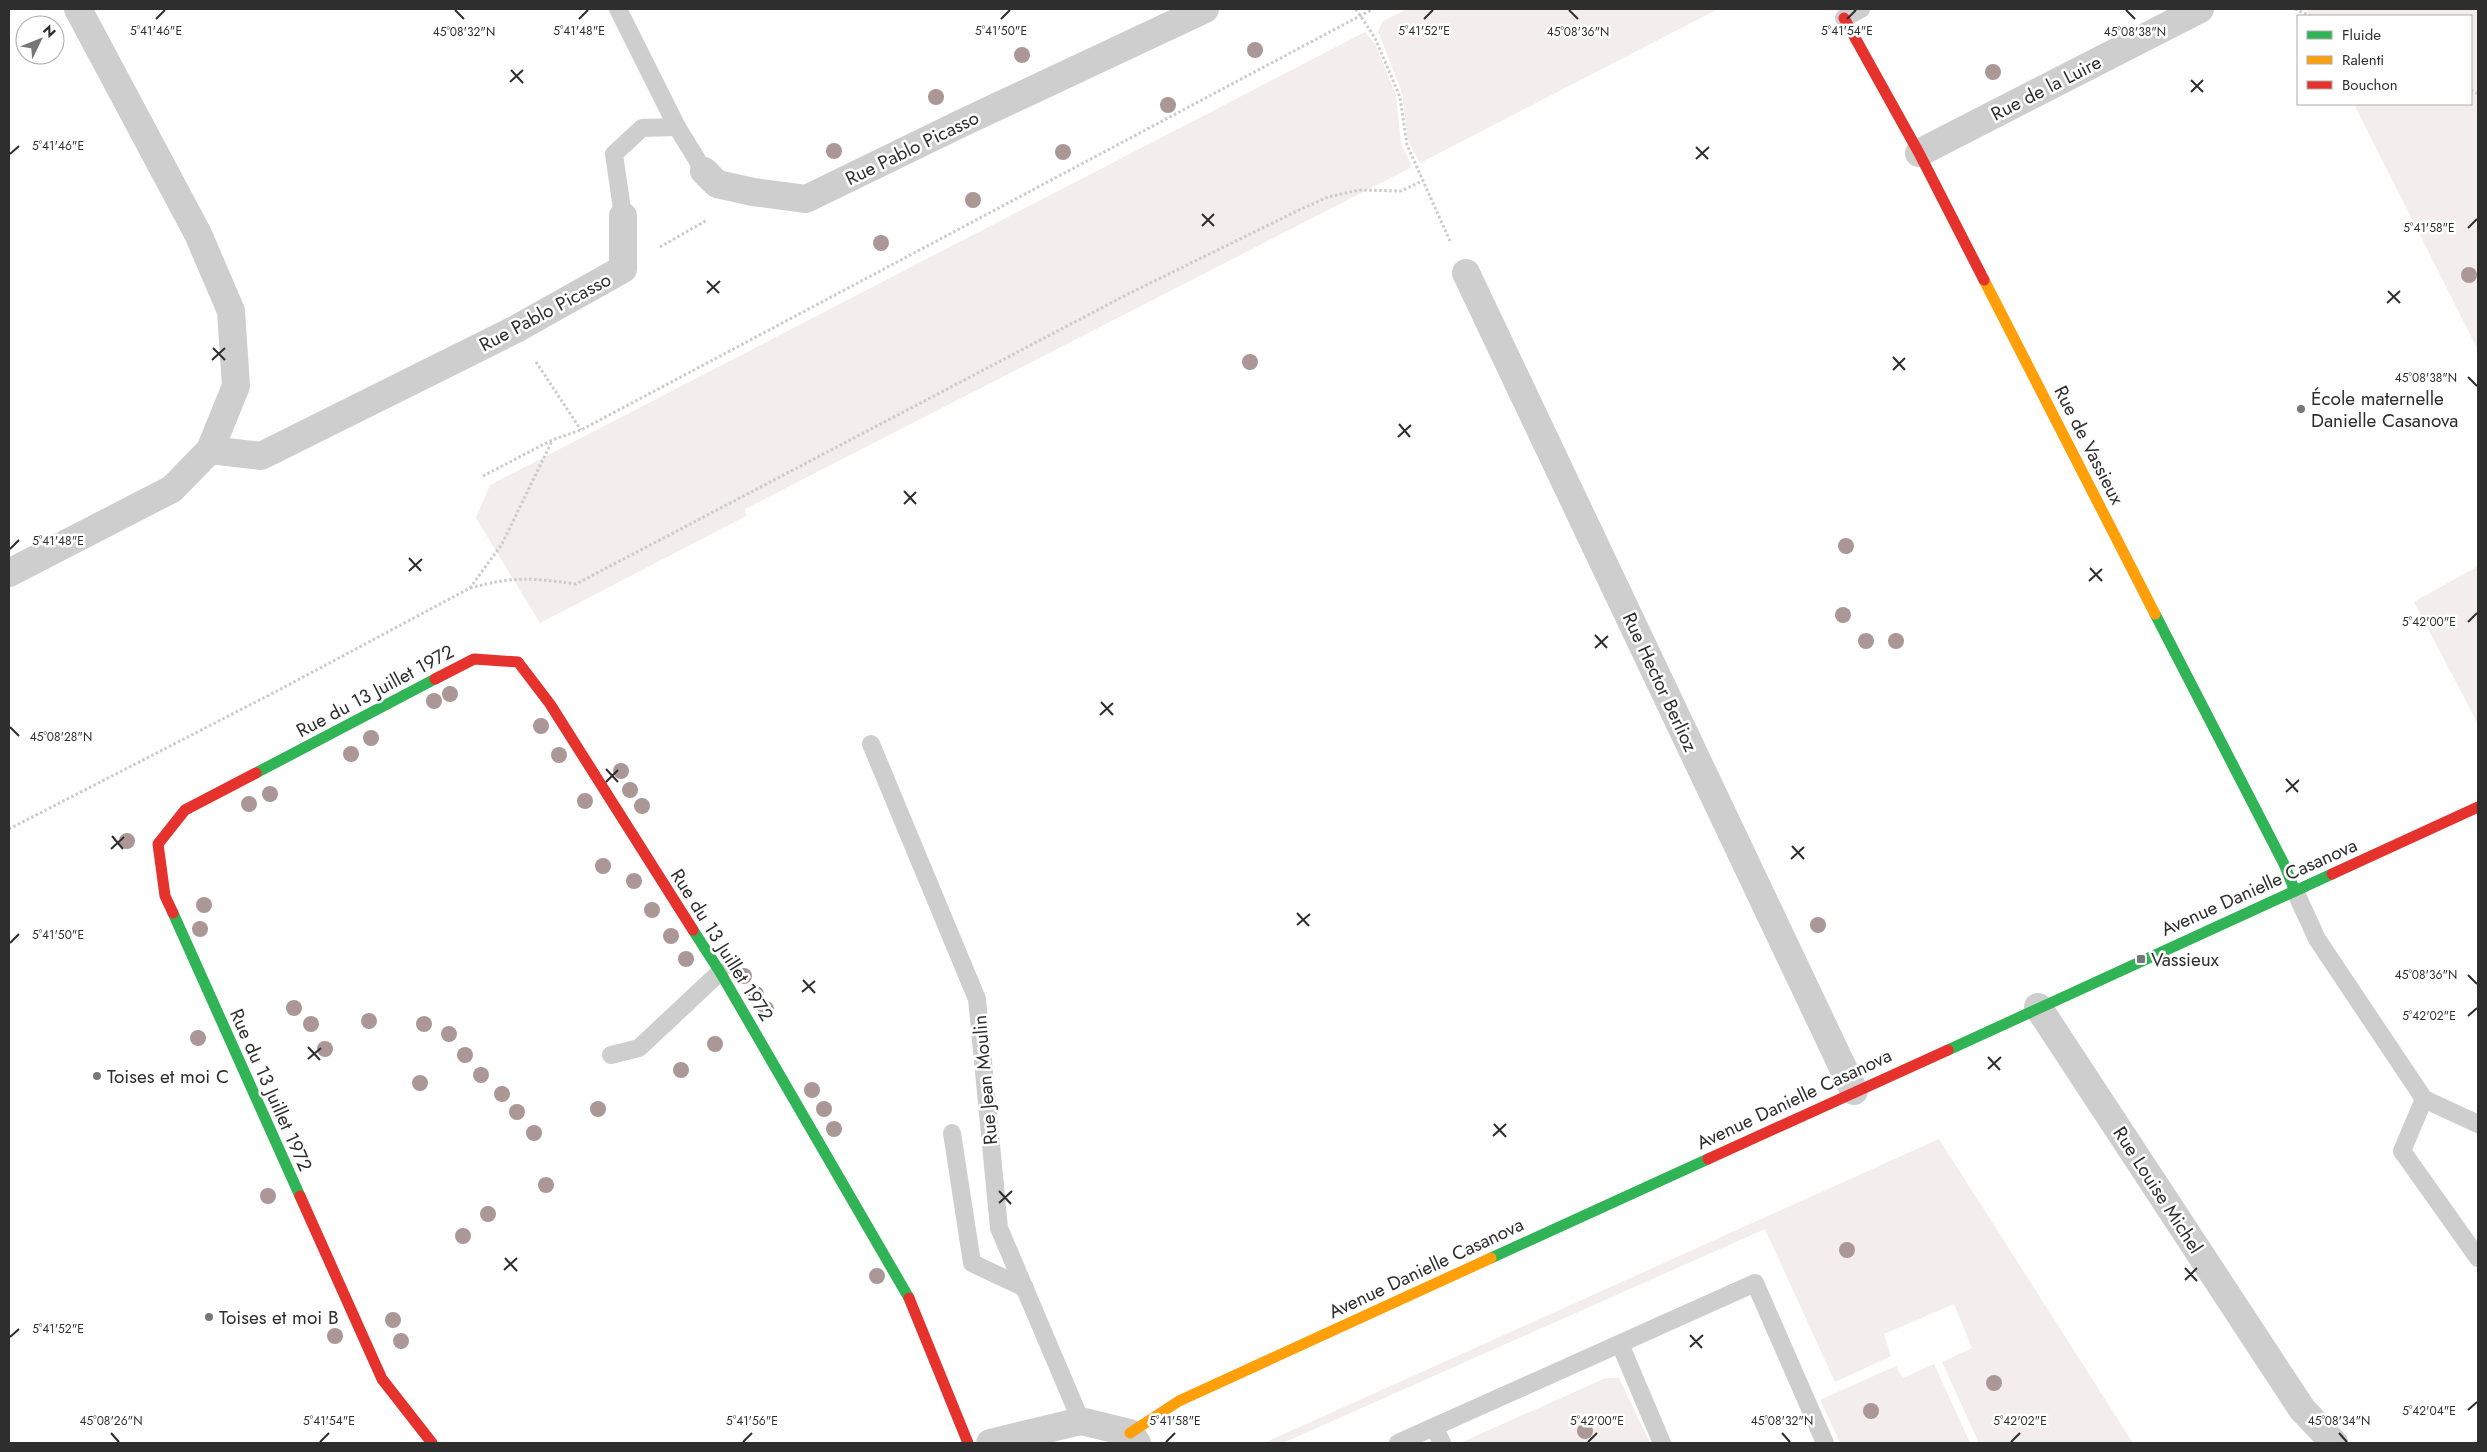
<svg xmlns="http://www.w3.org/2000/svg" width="2487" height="1452" viewBox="0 0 2487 1452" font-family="Jost,sans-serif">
  <rect width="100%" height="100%" fill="#fff"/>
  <!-- green -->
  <g fill="#f3eded">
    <polygon points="1407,9 1718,9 1420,163 1408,141 1402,93 1378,31 1383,21"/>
    <polygon points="2306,9 2478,9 2478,350 2354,104 2471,104 2471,16 2309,16"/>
    <polygon points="1365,32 1375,44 1396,95 1401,143 1411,164 1410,168 745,509 746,516 540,623 476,518 490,485"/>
    <polygon points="2478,566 2478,721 2477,722 2414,602"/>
    <polygon points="1939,1139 2133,1443 1979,1443 1942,1362 1972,1348 1954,1304 1884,1334 1891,1356 1835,1382 1765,1229 1283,1443 1264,1443"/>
    <polygon points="1934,1364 1970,1443 1840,1443 1820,1400 1896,1366 1903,1378"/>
    <polygon points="1606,1378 1619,1378 1650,1443 1460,1443"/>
  </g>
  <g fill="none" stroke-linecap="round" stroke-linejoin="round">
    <!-- path -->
    <g stroke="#cbcbcb" stroke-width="3" stroke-dasharray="2.5 2.5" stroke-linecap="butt">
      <polyline points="1356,9 1375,38 1400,97 1407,145 1450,241"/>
      <polyline points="2295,9 2311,16"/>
      <polyline points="2471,90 2478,94"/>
      <polyline points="660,247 707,220"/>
      <polyline points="536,362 581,430"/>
      <polyline points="483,476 552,440 581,430 1373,9"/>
      <path d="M470,588C514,576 532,578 576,584L1128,294L1301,209L1328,197L1359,190L1401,191L1422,181"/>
      <polyline points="9,829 277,691 470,588 502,544 552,441"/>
    </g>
    <!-- lane -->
    <g stroke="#cecece" stroke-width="18">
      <polyline points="618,9 677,127"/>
      <polyline points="1844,18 1861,9"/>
      <polyline points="623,216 614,154 642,128 677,127 704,171"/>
      <polyline points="871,744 977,999 999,1228 1081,1421"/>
      <polyline points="2295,891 2317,939 2424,1099 2402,1151 2478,1258"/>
      <polyline points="611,1055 639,1048 720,972"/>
      <polyline points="2424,1099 2478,1124"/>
      <polyline points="952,1133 972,1263 1025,1288"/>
      <polyline points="1620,1344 1662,1443"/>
      <polyline points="1434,1427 1442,1443"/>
      <polyline points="1398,1443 1755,1283 1825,1443"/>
    </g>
    <!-- street -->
    <g stroke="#cecece" stroke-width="28">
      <polyline points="1919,153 2200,9"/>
      <polyline points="704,171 717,184 753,192 806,199 960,124 1205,9"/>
      <polyline points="1466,273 1854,1091"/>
      <polyline points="210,450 261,456 516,329 623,269 623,216"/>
      <polyline points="9,573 172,489 210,450 236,386 231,311 198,234 78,9"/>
      <polyline points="2038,1007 2302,1409 2334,1443"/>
      <polyline points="990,1443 1081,1421 1130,1433 1137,1443"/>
    </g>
    <!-- fast -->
    <g stroke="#30b455" stroke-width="11">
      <polyline points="2155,614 2284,864 2295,891"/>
      <polyline points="256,773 435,679"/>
      <polyline points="173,913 300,1196"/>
      <polyline points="693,930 720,972 909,1298"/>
      <polyline points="1948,1050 2332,874"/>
      <polyline points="1491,1258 1708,1159"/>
    </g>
    <!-- slow -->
    <g stroke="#ff9f0a" stroke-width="11">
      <polyline points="1984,280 2155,614"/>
      <polyline points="1130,1433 1179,1401 1491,1258"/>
    </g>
    <!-- jam -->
    <g stroke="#e5322d" stroke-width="11">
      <polyline points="1844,18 1919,153 1984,280"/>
      <polyline points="435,679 474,659 518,662 550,704 693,930"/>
      <polyline points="2332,874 2478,807"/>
      <polyline points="173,913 165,896 158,844 185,810 256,773"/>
      <polyline points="1708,1159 1948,1050"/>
      <polyline points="300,1196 382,1379 432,1443"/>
      <polyline points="909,1298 968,1443"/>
    </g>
  </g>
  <!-- trees -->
  <g fill="#aa9796">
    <circle cx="1255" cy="50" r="8"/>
    <circle cx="1022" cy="55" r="8"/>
    <circle cx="1993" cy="72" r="8"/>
    <circle cx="936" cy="97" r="8"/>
    <circle cx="1168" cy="105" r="8"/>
    <circle cx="834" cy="151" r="8"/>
    <circle cx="1063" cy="152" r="8"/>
    <circle cx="973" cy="200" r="8"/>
    <circle cx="881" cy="243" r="8"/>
    <circle cx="2469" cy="275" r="8"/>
    <circle cx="1250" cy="362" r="8"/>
    <circle cx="1846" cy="546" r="8"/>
    <circle cx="1843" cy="615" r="8"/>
    <circle cx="1866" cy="641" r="8"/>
    <circle cx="1896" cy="641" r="8"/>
    <circle cx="450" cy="694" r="8"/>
    <circle cx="434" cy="701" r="8"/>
    <circle cx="541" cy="726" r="8"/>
    <circle cx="371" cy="738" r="8"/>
    <circle cx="351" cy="754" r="8"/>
    <circle cx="559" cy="755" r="8"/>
    <circle cx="621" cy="771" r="8"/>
    <circle cx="630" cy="790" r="8"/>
    <circle cx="270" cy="794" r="8"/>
    <circle cx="585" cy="801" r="8"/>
    <circle cx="249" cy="804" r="8"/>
    <circle cx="642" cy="806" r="8"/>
    <circle cx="127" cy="841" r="8"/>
    <circle cx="603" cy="866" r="8"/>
    <circle cx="634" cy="881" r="8"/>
    <circle cx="204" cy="905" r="8"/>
    <circle cx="652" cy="910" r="8"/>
    <circle cx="1818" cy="925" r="8"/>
    <circle cx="200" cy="929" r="8"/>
    <circle cx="671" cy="936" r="8"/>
    <circle cx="686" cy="959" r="8"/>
    <circle cx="744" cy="976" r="8"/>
    <circle cx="756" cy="994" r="8"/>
    <circle cx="294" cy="1008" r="8"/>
    <circle cx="766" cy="1009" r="8"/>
    <circle cx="369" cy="1021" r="8"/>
    <circle cx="311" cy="1024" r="8"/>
    <circle cx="424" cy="1024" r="8"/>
    <circle cx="449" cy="1034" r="8"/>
    <circle cx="198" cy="1038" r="8"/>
    <circle cx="715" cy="1044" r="8"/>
    <circle cx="325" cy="1049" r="8"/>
    <circle cx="465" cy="1055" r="8"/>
    <circle cx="681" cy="1070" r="8"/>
    <circle cx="481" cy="1075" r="8"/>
    <circle cx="420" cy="1083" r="8"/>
    <circle cx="812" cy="1090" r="8"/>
    <circle cx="502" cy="1094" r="8"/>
    <circle cx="598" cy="1109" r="8"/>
    <circle cx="824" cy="1109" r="8"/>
    <circle cx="517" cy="1112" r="8"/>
    <circle cx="834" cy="1129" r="8"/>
    <circle cx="534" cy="1133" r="8"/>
    <circle cx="546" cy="1185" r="8"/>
    <circle cx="268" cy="1196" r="8"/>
    <circle cx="488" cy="1214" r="8"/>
    <circle cx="463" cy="1236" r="8"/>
    <circle cx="1847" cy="1250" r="8"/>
    <circle cx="877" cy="1276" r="8"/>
    <circle cx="393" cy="1320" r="8"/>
    <circle cx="335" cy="1336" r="8"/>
    <circle cx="401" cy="1341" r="8"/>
    <circle cx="1994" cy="1383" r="8"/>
    <circle cx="1871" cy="1411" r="8"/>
    <circle cx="1585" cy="1431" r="8"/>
  </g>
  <!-- ticks -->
  <path fill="none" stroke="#2e2e2e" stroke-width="2" d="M455,10L464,19M1569,10L1578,19M2126,10L2135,19M156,19L165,10M579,19L588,10M1001,19L1010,10M1424,19L1433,10M1847,19L1856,10M511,70L523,83M2191,80L2203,92M510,82L523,70M2191,92L2203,80M1696,147L1708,159M10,154L19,146M1696,159L1709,147M1202,214L1214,226M1202,226L1214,214M2468,228L2477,219M707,281L719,293M2388,291L2400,303M707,293L720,281M2387,303L2400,291M213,348L225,360M1893,357L1905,370M212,360L225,348M1893,370L1905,358M2468,377L2477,386M1399,424L1410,437M1398,437L1411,425M904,491L916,504M904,504L916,492M10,549L19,540M409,558L421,571M2090,568L2102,581M409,571L422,559M2089,581L2102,569M2468,622L2477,613M1595,635L1607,648M1595,648L1608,636M1101,702L1113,715M1100,715L1113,703M10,727L19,736M606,769L618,782M2286,779L2298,792M606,782L618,770M2286,792L2299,780M112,836L123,849M1792,846L1804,859M111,849L124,837M1791,859L1804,847M1297,913L1309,926M1297,925L1310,914M10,943L19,934M2468,975L2477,984M803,980L815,993M802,992L815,981M2468,1016L2477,1008M308,1047L320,1060M1988,1057L2000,1070M308,1059L321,1048M1988,1069L2001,1057M1494,1124L1506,1137M1493,1136L1506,1124M999,1191L1011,1204M999,1203L1012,1191M505,1258L517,1271M2185,1268L2197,1281M504,1270L517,1258M2185,1280L2197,1268M1690,1335L1702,1348M10,1337L19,1329M1690,1347L1703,1335M2468,1410L2477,1402M111,1433L119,1442M1782,1433L1790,1442M2339,1433L2347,1442M320,1442L329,1433M743,1442L752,1433M1166,1442L1175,1433M1588,1442L1597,1433M2011,1442L2020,1433"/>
  <!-- markers -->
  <g fill="#777" stroke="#fff" stroke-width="2">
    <circle cx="2301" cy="409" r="5"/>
    <rect x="2136" y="954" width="10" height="10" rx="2.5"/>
    <circle cx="97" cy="1076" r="5"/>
    <circle cx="209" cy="1317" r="5"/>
  </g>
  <g text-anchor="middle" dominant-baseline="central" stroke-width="5" stroke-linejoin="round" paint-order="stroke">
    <!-- street labels -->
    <g font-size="19" fill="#2e2e2e" stroke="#fff">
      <text transform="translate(2046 88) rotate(-27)">Rue de la Luire</text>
      <text transform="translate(912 148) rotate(-26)">Rue Pablo Picasso</text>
      <text transform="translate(545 312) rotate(-28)">Rue Pablo Picasso</text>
      <text transform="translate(2089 445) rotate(63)">Rue de Vassieux</text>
      <text transform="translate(1660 682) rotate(65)">Rue Hector Berlioz</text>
      <text transform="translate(375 691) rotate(-28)">Rue du 13 Juillet 1972</text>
      <text transform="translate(2259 887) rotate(-24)">Avenue Danielle Casanova</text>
      <text transform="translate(722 945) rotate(58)">Rue du 13 Juillet 1972</text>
      <text transform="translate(985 1080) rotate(-95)">Rue Jean Moulin</text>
      <text transform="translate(271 1090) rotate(66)">Rue du 13 Juillet 1972</text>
      <text transform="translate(1794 1099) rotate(-25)">Avenue Danielle Casanova</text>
      <text transform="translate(2158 1190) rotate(57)">Rue Louise Michel</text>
      <text transform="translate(1426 1268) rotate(-25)">Avenue Danielle Casanova</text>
    </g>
    <!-- poi labels -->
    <g font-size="19" fill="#2e2e2e" stroke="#fff" text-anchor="start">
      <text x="2311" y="398">École maternelle<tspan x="2311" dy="22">Danielle Casanova</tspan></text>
      <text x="2151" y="959">Vassieux</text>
      <text x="107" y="1076">Toises et moi C</text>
      <text x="219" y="1317">Toises et moi B</text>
    </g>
  </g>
  <g font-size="12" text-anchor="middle" fill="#2e2e2e" stroke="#fff" stroke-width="5" stroke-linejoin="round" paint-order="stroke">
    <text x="156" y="35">5°41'46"E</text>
    <text x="579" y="35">5°41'48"E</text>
    <text x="1001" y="35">5°41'50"E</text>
    <text x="1424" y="35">5°41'52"E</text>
    <text x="1847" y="35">5°41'54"E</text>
    <text x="464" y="36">45°08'32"N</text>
    <text x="1578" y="36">45°08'36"N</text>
    <text x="2135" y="36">45°08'38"N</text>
    <text x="58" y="150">5°41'46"E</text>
    <text x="2429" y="232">5°41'58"E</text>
    <text x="2426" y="382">45°08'38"N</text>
    <text x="58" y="545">5°41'48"E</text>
    <text x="2429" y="626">5°42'00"E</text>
    <text x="61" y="741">45°08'28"N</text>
    <text x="58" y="939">5°41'50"E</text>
    <text x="2426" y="979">45°08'36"N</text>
    <text x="2429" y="1020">5°42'02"E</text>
    <text x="58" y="1333">5°41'52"E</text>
    <text x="2429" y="1415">5°42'04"E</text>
    <text x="111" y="1425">45°08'26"N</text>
    <text x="1782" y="1425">45°08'32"N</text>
    <text x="2339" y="1425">45°08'34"N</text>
    <text x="329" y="1425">5°41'54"E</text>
    <text x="752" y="1425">5°41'56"E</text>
    <text x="1175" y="1425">5°41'58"E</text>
    <text x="1597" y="1425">5°42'00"E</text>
    <text x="2020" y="1425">5°42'02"E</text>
  </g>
  <!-- border -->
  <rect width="2487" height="1452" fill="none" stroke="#2e2e2e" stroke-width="20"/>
  <!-- legend -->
  <rect x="2297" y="15" width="175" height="90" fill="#ffffff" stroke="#ababab"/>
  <rect x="2307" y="31" width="25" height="8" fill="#30b455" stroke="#ababab"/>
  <text x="2342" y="40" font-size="15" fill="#2e2e2e">Fluide</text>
  <rect x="2307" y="56" width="25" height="8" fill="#ff9f0a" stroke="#ababab"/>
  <text x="2342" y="65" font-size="15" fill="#2e2e2e">Ralenti</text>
  <rect x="2307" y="81" width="25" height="8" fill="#e5322d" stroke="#ababab"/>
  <text x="2342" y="90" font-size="15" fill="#2e2e2e">Bouchon</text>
  <!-- north arrow -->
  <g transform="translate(40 40) rotate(47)"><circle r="24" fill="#ffffff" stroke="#ababab"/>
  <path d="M0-4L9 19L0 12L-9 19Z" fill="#777777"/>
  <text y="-8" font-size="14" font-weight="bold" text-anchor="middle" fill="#2e2e2e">N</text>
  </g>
</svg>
